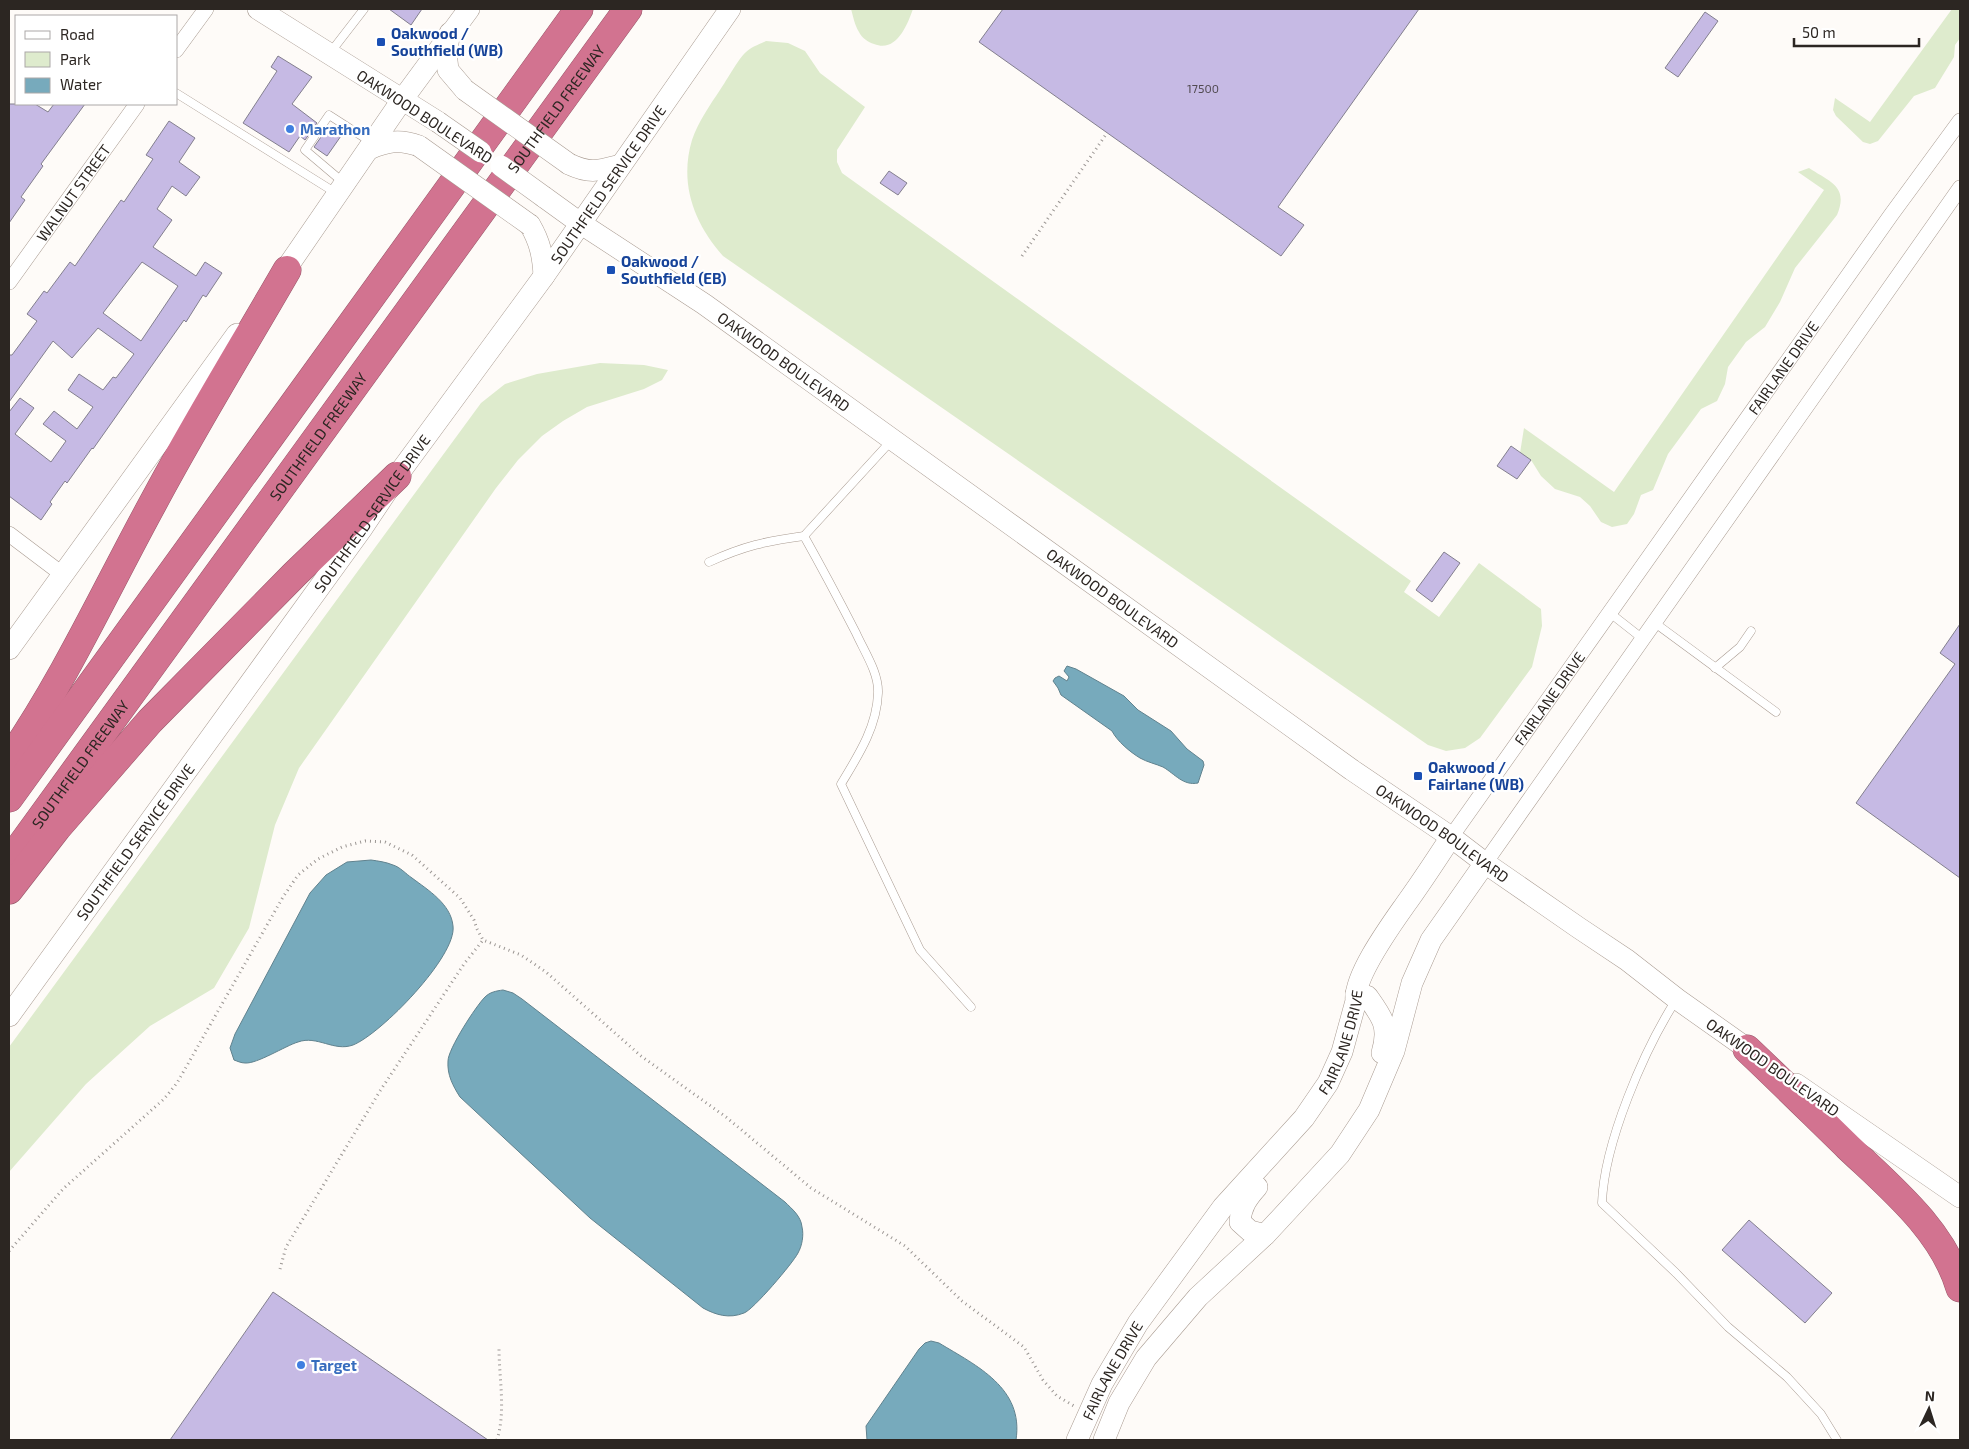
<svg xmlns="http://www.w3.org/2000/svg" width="1969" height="1449" viewBox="0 0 1969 1449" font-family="'Exo 2',sans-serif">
  <rect width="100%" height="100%" fill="#fefbf8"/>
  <!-- green -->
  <g fill="#deebcd">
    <path d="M851,9H913C907,26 896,53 874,44C868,42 862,38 859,32C855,26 853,16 851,9Z"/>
    <polygon points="1952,9 1960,9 1960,38 1955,45 1954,57 1935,88 1914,96 1878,141 1870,144 1863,142 1836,116 1833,110 1835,98 1870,122"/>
    <path d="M766,41L788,43L805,51L820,73L865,107L837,150V162L842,173L1411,581L1404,592L1439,617L1479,563L1541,609L1542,626L1532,667L1480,738L1465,748L1446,751L1428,745L723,256C694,223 679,184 692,140C698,122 710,105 720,90C727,80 738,59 746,52C751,47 760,44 766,41Z"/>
    <path d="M1809,168C1830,182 1849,186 1837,215L1795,268L1780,302L1765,327L1746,342L1728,367L1725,384L1717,401L1701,409L1668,454L1653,490L1641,495L1634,514L1627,524L1612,527L1601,522L1590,506L1580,497L1555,489L1541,476L1531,460L1520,453L1524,428L1614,492L1824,190L1798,172Z"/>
    <polygon points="600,363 644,365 668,370 662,380 644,389 587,407 563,421 542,436 518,460 496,488 299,768 275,825 249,928 214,988 150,1026 86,1084 9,1172 9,1047 481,403 505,384 537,374"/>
  </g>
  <!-- water -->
  <g fill="#77aabc" stroke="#60828e">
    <path d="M1067,666L1076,669L1124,696L1138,710L1171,731L1187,749L1203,761L1204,765L1198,783C1183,786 1175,774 1163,767C1156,764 1147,762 1140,758C1130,752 1117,741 1112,731L1061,695L1058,688L1053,681L1055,678L1059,676L1067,681L1069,677L1064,671Z"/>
    <path d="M371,860C378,861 386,862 393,865C400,867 406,874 412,878C428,890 451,904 453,926C457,956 381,1034 353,1045C334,1052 317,1035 298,1042C285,1046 257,1064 245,1063C241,1063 237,1061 234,1060L230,1048L235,1034L310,893L326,875L347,862Z"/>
    <path d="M503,990L513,993L522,999L785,1202C792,1209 801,1216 802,1227C804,1235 802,1246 798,1253C793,1263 753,1310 744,1313C729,1319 716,1315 703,1308L590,1218L460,1097C453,1086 447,1075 448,1061C448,1049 476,1006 485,997C490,992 496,991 503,990Z"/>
    <path d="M931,1341L939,1343C977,1366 1024,1388 1016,1440H867L866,1426L919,1349L925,1343Z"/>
  </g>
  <!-- building -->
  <g fill="#c6bae4" stroke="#837f8e" fill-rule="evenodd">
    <polygon points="389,9 422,9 411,25"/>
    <polygon points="1003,9 1419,9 1278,207 1304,225 1281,256 979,42"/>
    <polygon points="1705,12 1718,21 1678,77 1665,68"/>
    <polygon points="278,56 312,77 292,104 317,123 305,140 300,136 289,152 243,123 277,71 271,67"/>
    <polygon points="9,104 35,104 48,112 54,104 85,104 41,164 43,166 21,197 25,200 9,223"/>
    <path d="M169,121L195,138L179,162L200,177L186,196L172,186L157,209L172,220L153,247L196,276L205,262L222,273L206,297L203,295L186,322L184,320L93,449L92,448L67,483L65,481L50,502L52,504L41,520L9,496V412L20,398L34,408L15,434L51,462L66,441L43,424L54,411L77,429L93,407L68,390L79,374L103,390L113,377L116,378L134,354L98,328L72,358L53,341L9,402V355H12L37,321L27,314L44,291L47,293L70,262L75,266L121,200L124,202L153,159L146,155ZM142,262L178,286L141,341L103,313Z"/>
    <polygon points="328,127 341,136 327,156 314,147"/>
    <polygon points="889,171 907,183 898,195 880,183"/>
    <polygon points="1511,446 1531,460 1517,479 1497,466"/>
    <polygon points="1444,552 1460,563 1432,602 1416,590"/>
    <polygon points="1960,624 1960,878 1856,803 1955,664 1940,653"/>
    <polygon points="1749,1220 1832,1293 1805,1323 1722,1250"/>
    <polygon points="273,1292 488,1440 170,1440"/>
  </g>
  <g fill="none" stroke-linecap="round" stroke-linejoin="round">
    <defs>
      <g id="lane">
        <polyline points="330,53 364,9"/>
        <polyline points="176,93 336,193"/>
        <polyline points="344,183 305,150 329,115 371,142"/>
        <path d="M891,441L804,536C822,568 839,600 856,633C864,651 879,673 878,693C877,727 858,756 841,784L920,950L971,1007"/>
        <path d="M709,562C744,546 766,541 804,536"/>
        <polyline points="1610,613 1643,639"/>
        <polyline points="1655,623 1776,712"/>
        <polyline points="1715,668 1740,647 1751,631"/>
        <path d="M1676,1000C1644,1050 1604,1143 1602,1203L1676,1273L1728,1327L1787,1377L1821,1414L1837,1440"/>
      </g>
      <g id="street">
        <polyline points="176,50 206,9"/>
        <path id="s1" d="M9,282L137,104"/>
        <polyline points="9,534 62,574"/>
        <path id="s2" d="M1451,837L1891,215L1960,121"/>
        <polyline points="1485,863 1960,188"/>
      </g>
      <g id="secondary">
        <polyline points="258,9 438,122"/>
        <polyline points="450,33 446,52 448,70 465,90"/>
        <path d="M369,149C388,141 400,139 419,146"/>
        <path d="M569,164C590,174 598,171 621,165"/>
        <path id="s3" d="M544,197L580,223L704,304L1352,770L1451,837L1485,863L1579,928L1627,960L1677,999L1759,1057"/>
        <path d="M530,225C540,242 543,256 544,276"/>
        <polyline points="277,282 402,100 469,9"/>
        <polyline points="9,649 237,334"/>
        <path d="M1356,994L1367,996C1382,1017 1390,1026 1382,1053"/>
        <path id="s4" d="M9,1016L363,527L397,476L544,276L730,9"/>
        <polyline points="1796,1084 1960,1197"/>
        <path d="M1257,1187C1247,1198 1241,1207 1240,1222L1250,1231L1265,1235"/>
        <path id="s5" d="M1077,1440L1102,1384L1138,1323L1223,1207L1304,1118L1328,1083L1342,1052L1356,1001C1353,977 1391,925 1405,905C1421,883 1436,860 1451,837"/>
        <polyline points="1104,1440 1119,1403 1146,1358 1198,1297 1265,1235 1340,1154 1369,1110 1394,1051 1412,983 1431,940 1485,863"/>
      </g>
      <g id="highway">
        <path d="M9,760C65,679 106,589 153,503C195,424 242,348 287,270"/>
        <polyline points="9,798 579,9"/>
        <path id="s6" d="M9,862L628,9"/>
        <polyline points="9,890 57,828 150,721 295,574 397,476"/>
        <path d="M1747,1049C1781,1081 1814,1114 1848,1147C1890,1187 1943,1230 1960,1288"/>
      </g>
    </defs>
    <!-- lane casing -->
    <use href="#lane" stroke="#a99b91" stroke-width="9"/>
    <!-- street casing -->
    <use href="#street" stroke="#a99b91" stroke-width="16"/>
    <!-- secondary casing -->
    <use href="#secondary" stroke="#a99b91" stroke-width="22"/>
    <!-- highway casing -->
    <use href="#highway" stroke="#98586a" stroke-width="29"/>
    <!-- path -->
    <g stroke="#9b9693" stroke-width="3" stroke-dasharray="1 4" stroke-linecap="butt">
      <polyline points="1022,256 1107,133"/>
      <polyline points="9,1251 63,1189 164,1099 177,1083 283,897 298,875 318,859 342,847 365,841 385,842 412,855 460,898 474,920 477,929 483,940 521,955 546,972 641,1056 726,1117 811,1188 905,1246 962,1301 1024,1347 1043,1380 1057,1396 1074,1406"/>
      <polyline points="280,1269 286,1247 380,1091 464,964 483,940"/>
      <path d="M497,1440C506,1411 499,1379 499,1348"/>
    </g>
    <!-- lane -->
    <use href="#lane" stroke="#fff" stroke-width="8"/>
    <!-- street -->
    <use href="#street" stroke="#fff" stroke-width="15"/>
    <!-- secondary -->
    <use href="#secondary" stroke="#fff" stroke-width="21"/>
    <!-- highway -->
    <use href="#highway" stroke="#d27390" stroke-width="28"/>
    <defs>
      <g id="secondary-bridge">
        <polyline points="465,90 569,164"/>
        <polyline points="438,122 481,152"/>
        <polyline points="419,146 530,225"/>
        <polyline points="501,166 544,197"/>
      </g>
    </defs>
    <!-- secondary-bridge casing -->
    <use href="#secondary-bridge" stroke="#a99b91" stroke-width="22" stroke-linecap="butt"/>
    <!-- secondary-bridge -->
    <use href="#secondary-bridge" stroke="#fff" stroke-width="21"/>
  </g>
  <!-- markers -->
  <g fill="#1a4fb4" stroke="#fff" stroke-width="2">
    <rect x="376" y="37" width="10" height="10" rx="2.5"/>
    <rect x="606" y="265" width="10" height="10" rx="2.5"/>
    <rect x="1413" y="771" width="10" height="10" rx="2.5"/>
  </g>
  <g fill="#3f7fe0" stroke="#fff" stroke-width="2">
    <circle cx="290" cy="129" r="5"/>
    <circle cx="301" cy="1365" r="5"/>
  </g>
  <g text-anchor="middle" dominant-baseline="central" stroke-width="4.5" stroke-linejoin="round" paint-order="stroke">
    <!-- number labels -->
    <g font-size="12" fill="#524b52">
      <text x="1203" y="88">17500</text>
    </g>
    <!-- transit labels -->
    <g font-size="15" font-weight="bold" fill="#164399" stroke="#fff" text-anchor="start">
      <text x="391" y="33">Oakwood /<tspan x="391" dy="17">Southfield (WB)</tspan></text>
      <text x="621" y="261">Oakwood /<tspan x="621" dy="17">Southfield (EB)</tspan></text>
      <text x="1428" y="767">Oakwood /<tspan x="1428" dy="17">Fairlane (WB)</tspan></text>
    </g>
    <!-- street labels -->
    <g font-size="15" fill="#2c2622" stroke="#fff">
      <text stroke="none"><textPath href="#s6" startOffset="931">SOUTHFIELD FREEWAY</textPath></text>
      <text transform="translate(425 116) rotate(33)">OAKWOOD BOULEVARD</text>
      <text stroke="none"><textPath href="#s4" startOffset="1025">SOUTHFIELD SERVICE DRIVE</textPath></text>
      <text stroke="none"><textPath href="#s1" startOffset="110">WALNUT STREET</textPath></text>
      <text stroke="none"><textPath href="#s3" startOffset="291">OAKWOOD BOULEVARD</textPath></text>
      <text stroke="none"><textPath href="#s2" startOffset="575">FAIRLANE DRIVE</textPath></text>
      <text stroke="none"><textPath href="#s6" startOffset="526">SOUTHFIELD FREEWAY</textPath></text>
      <text stroke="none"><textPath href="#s4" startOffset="620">SOUTHFIELD SERVICE DRIVE</textPath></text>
      <text stroke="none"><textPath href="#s3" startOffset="696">OAKWOOD BOULEVARD</textPath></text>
      <text stroke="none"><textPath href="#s2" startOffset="170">FAIRLANE DRIVE</textPath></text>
      <text stroke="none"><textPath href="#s6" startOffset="121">SOUTHFIELD FREEWAY</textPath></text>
      <text stroke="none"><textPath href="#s3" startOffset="1101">OAKWOOD BOULEVARD</textPath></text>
      <text stroke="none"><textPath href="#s4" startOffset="215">SOUTHFIELD SERVICE DRIVE</textPath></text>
      <text stroke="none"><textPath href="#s5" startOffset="482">FAIRLANE DRIVE</textPath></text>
      <text transform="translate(1773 1067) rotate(35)">OAKWOOD BOULEVARD</text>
      <text stroke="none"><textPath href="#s5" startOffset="78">FAIRLANE DRIVE</textPath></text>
    </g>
    <!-- shop labels -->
    <g font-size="15" font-weight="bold" fill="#366cbe" stroke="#fff" text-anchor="start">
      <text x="300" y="129">Marathon</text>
      <text x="311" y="1365">Target</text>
    </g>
  </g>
  <!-- border -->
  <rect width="1969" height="1449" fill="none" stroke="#2c2622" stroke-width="20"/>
  <!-- legend -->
  <rect x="15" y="15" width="162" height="90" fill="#ffffff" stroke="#aba8a7"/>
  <rect x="25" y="31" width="25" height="8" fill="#ffffff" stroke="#aba8a7"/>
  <text x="60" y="40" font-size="15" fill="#2c2622">Road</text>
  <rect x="25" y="52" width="25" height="15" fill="#deebcd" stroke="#aba8a7"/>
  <text x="60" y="65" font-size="15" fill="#2c2622">Park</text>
  <rect x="25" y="78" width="25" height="15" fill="#77aabc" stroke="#aba8a7"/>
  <text x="60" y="90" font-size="15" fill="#2c2622">Water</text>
  <!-- north arrow -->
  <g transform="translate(1929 1409) rotate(4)" stroke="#ffffff" stroke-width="4" paint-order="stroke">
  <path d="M0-4L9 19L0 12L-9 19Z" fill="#2c2622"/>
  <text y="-8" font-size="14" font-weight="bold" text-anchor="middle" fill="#2c2622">N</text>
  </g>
  <!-- scale -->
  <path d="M1794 38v8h125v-8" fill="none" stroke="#2c2622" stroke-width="2.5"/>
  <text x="1802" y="38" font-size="15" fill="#2c2622" stroke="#ffffff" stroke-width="4" paint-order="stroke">50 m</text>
</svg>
